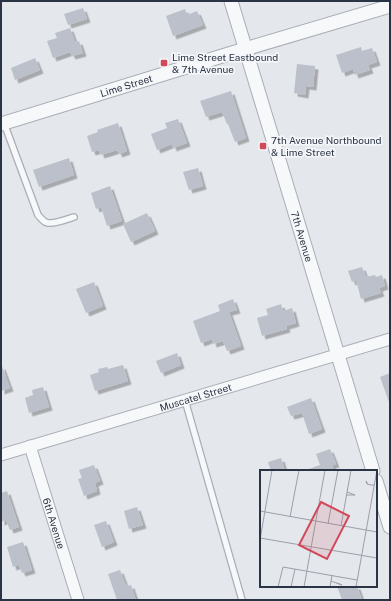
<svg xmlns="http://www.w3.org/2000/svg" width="391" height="601" viewBox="0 0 391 601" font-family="'Public Sans',sans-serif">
  <defs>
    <filter id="shadow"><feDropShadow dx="3.5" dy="3.5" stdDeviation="0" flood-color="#0004"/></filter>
  </defs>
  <rect width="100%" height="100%" fill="#e4e7ec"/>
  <!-- building -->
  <g fill="#bbc0ca" filter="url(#shadow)">
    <polygon points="83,8 87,19 68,25 64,14"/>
    <polygon points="185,9 187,15 197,11 203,25 173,36 166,16"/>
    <polygon points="70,28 75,42 79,41 83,53 72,56 70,52 53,58 47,41 57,38 55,33"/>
    <polygon points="361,47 362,51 372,48 377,62 368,65 370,70 355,75 353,69 342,73 336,55"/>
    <polygon points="35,58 40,70 15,80 11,68"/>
    <polygon points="297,64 315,66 313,87 306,86 305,95 294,93"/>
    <polygon points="231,91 246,138 235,142 228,124 227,124 222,112 206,117 200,101"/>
    <polygon points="178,119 187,143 173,148 172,144 157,150 151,134 167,128 165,123"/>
    <polygon points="118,123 127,151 119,154 117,150 101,155 99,150 92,152 87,136 98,132 97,130"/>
    <polygon points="69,158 74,175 39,187 33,170"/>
    <polygon points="198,168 203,186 189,190 183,172"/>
    <polygon points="110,186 122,221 107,226 101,207 96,209 91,193"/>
    <polygon points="147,213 155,231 131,242 123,224"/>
    <polygon points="362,267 366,277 375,275 376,277 382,275 385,286 379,288 381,293 361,299 356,280 352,282 348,271"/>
    <polygon points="94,282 103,306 86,313 76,289"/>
    <polygon points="233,299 237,310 229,312 241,346 227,351 223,341 213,344 212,339 201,343 193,321 220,311 218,305"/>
    <polygon points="281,304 283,311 292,308 296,323 286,326 287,329 262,336 257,318 268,315 266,309"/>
    <polygon points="177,353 181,365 161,373 156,361"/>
    <polygon points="123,365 128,381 95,391 90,375 99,372 98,369 107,367 108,369"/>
    <polygon points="1,366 2,366 10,388 1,391"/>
    <polygon points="390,373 390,402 389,402 380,377"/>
    <polygon points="43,387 49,407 29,413 25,398 33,395 32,390"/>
    <polygon points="311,398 322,429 309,434 302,413 291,416 287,407"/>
    <polygon points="330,449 336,464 332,465 334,471 306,471 306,470 320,465 316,454"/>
    <polygon points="281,458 285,471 271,471 268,462"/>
    <polygon points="94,465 100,481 95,483 97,491 84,496 78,479 82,478 79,470"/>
    <polygon points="7,491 19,527 10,530 6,520 1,522 1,493"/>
    <polygon points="137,507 143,525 129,529 124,511"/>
    <polygon points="106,521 114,542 102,547 94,525"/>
    <polygon points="23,542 32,570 22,573 19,565 13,567 7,547"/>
    <polygon points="120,570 126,586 131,585 136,600 117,600 108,574"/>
    <polygon points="337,586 357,586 362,600 342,600"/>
  </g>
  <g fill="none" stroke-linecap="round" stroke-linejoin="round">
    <defs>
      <g id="service">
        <path d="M4,123L38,215C41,218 43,222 48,223C55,224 68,219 74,217"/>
        <polyline points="185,400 242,600"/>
      </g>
      <g id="minor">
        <path id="s1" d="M30,446L78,600"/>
        <path id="s2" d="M1,455L390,339"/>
      </g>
      <g id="tertiary">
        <path id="s3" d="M231,1L373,471"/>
        <path id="s4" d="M1,124L245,49L390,6"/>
        <polyline points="376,481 390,527"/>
      </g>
    </defs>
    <!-- service casing -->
    <use href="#service" stroke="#a9aeb7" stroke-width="8"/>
    <!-- minor casing -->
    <use href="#minor" stroke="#a9aeb7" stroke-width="13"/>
    <!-- tertiary casing -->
    <use href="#tertiary" stroke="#a9aeb7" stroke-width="15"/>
    <!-- service -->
    <use href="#service" stroke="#f7f8fa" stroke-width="5.5"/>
    <!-- minor -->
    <use href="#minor" stroke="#f7f8fa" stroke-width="11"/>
    <!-- tertiary -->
    <use href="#tertiary" stroke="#f7f8fa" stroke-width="13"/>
  </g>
  <!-- markers -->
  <g fill="#d1495b" stroke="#f4f6f9" stroke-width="1.5">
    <rect x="160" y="59" width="8" height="8" rx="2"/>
    <rect x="259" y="142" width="8" height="8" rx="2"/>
  </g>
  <g text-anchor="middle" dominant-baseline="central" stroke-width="3.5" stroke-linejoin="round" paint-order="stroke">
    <!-- poi labels -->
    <g font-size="10" fill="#2b3445" stroke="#f4f6f9" text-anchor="start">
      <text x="172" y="57">Lime Street Eastbound<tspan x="172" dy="12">&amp; 7th Avenue</tspan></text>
      <text x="271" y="140">7th Avenue Northbound<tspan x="271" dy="12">&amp; Lime Street</tspan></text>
    </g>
    <!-- street labels -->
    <g font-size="10" fill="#2b3445" stroke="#f4f6f9">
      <text stroke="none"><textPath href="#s4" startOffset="131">Lime Street</textPath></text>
      <text stroke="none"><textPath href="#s3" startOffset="246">7th Avenue</textPath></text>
      <text stroke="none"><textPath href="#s2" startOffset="203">Muscatel Street</textPath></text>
      <text stroke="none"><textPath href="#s1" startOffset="81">6th Avenue</textPath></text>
    </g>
  </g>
  <!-- overview -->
  <g transform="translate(260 470)">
    <rect width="117" height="117" fill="#e4e7ec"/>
    <path fill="none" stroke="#9a9fa9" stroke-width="1" d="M108,14L106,11L107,14L111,15H114M86,25H95L87,22M0,41L117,62M30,47L39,0M68,54L78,0M81,56L91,0M0,68L117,88M0,70L12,0M71,111L82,115L77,113M18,117L23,97L97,110M31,117L35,99M44,117L65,0M70,117L72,105M96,117L117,0"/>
    <path fill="#d1495b" fill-opacity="0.15" stroke="#d1495b" stroke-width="2" d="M61,32L89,46L67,89L39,75Z"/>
    <rect width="117" height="117" fill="none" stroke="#2b3445" stroke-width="2"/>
  </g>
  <!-- border -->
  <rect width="391" height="601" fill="none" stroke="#2b3445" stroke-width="4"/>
</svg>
